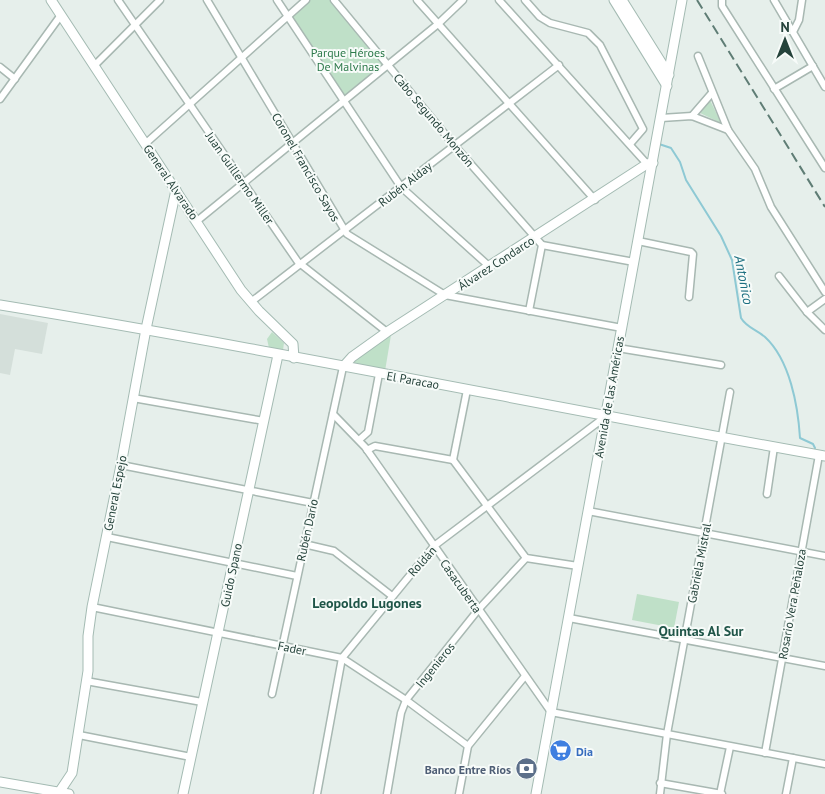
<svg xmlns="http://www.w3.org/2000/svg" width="825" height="794" viewBox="0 0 825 794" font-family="'PT Sans',sans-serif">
  <rect width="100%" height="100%" fill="#e6efeb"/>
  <!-- built -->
  <polygon fill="#d4dfda" points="0,314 48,323 42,354 15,349 10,375 0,373"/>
  <!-- green -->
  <g fill="#bfe0c8">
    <polygon points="306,0 334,0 387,63 343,100 288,16"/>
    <polygon points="710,100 721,123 700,113"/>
    <polygon points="272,332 284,343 283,350 280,351 269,348 267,339"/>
    <polygon points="391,335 385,371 354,364 355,358"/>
    <polygon points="637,594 679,602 674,628 632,620"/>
  </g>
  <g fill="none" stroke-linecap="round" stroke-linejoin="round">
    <!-- stream -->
    <path stroke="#8ec9d4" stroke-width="2" d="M659,144L671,148L680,162L686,180L721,236L732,260L741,318C747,328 756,329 765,337C790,360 798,406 800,438L813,444L815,448"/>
    <defs>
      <g id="street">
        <polyline points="118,0 298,262 387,332"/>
        <polyline points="207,0 347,234 445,295 622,328"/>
        <polyline points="277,0 401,187 490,267"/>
        <polyline points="334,0 454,145 542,245 529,311"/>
        <polyline points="417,0 595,200"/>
        <polyline points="499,0 647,164"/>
        <polyline points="525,0 540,17 550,23 588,33 600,45 643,129 630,144"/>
        <polyline points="722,0 722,6 825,168"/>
        <polyline points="774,0 825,87"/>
        <polyline points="793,32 799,20 802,0"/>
        <polyline points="698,56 728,130"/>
        <polyline points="94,66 160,0"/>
        <polyline points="0,67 15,79"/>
        <polyline points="774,89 813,66"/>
        <polyline points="0,99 61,15"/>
        <polyline points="692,116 711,94"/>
        <polyline points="661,118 692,116 728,130 755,169 771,207 825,292"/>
        <polyline points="145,144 306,0"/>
        <polyline points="197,221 438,24 463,0"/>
        <polyline points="638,241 691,252 693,254 689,297"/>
        <polyline points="542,245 634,262"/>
        <polyline points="779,276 807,312 825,330"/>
        <polyline points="251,302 559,65"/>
        <polyline points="807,312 825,299"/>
        <polyline points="618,348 721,365"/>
        <polyline points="133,398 264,421"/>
        <polyline points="333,414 365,447 551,712 825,764"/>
        <polyline points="359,440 368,432 379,374"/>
        <polyline points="367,450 375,446 453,460"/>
        <polyline points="453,460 526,558 578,566"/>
        <polyline points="453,460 467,390"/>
        <polyline points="121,465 313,503"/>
        <polyline points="767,494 774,447"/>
        <polyline points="588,511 825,556"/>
        <polyline points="107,537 297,576"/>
        <polyline points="304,544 334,551 392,596"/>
        <polyline points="92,607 342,658 406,700 468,746"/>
        <polyline points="569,618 825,666"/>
        <polyline points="86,681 202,702"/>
        <polyline points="272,694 343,367"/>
        <polyline points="79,735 191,757"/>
        <polyline points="765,753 819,455"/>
        <polyline points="660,783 722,794"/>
        <polyline points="317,794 342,658 347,652 434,546 605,417"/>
        <polyline points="387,794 401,713 406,700 478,610 526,558"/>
        <polyline points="459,794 468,746 525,676"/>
        <polyline points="660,794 667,734 730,392"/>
        <polyline points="720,794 730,747"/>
        <polyline points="786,794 793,758"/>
      </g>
      <g id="secondary">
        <polyline points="51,0 241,290 259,311 293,344 294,358"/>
        <polyline points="614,0 667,86"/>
        <polyline points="622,0 669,75"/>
        <path d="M0,305C276,350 550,407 825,456"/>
        <polyline points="343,367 352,357 387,332 647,164 653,163"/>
        <polyline points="0,782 69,794"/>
        <polyline points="58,794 72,773 88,671 88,636 92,607 121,465 146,329 176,190"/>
        <polyline points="183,794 278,355"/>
        <polyline points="536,794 682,0"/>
      </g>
    </defs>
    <!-- street casing -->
    <use href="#street" stroke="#a8b8b2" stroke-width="9"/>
    <!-- secondary casing -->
    <use href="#secondary" stroke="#a4bbb3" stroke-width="11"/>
    <!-- street -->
    <use href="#street" stroke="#fff" stroke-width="6"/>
    <!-- secondary -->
    <use href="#secondary" stroke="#fff" stroke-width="9"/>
    <!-- rail -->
    <polyline stroke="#5f7d75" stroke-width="2" stroke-dasharray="10 5" stroke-linecap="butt" points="697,0 825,207"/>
  </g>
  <!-- icons -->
  <defs>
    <symbol id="supermarket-disc" viewBox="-11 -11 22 22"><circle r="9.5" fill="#3f7fe0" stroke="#f7fbf9"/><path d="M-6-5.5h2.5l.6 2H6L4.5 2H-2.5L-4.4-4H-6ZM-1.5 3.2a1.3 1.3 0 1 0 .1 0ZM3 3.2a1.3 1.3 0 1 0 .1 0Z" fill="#fff"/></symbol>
    <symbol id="bank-disc" viewBox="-11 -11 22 22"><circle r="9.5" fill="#5c6f8a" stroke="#f7fbf9"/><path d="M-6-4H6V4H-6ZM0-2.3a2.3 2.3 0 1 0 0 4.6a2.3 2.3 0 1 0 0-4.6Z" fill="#fff"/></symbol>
  </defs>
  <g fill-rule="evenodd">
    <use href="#supermarket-disc" x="548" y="738" width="25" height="25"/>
    <use href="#bank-disc" x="514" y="756" width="25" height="25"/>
  </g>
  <g text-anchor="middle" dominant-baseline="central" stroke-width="4" stroke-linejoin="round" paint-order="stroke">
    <!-- park labels -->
    <g font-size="12" fill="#2d7a4b" stroke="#f7fbf9">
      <text x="348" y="52">Parque Héroes<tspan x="348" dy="14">De Malvinas</tspan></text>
    </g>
    <!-- street labels -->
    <g font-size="12" fill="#24423a" stroke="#f7fbf9">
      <text transform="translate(434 120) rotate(50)">Cabo Segundo Monzón</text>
      <text transform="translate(306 167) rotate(60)">Coronel Francisco Sayos</text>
      <text transform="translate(240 178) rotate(55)">Juan Guillermo Miller</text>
      <text transform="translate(171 182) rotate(56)">General Alvarado</text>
      <text transform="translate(405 184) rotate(-38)">Rubén Alday</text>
      <text transform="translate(496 263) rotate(-33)">Álvarez Condarco</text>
      <text transform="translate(413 380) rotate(10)">El Paracao</text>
      <text transform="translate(609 397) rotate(-80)">Avenida de las Américas</text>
      <text transform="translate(115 493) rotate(-79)">General Espejo</text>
      <text transform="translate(307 530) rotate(-78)">Rubén Darío</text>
      <text transform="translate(422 561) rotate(-48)">Roldán</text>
      <text transform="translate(699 563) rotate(-79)">Gabriela Mistral</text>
      <text transform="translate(231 575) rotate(-78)">Guido Spano</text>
      <text transform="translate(461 586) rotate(55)">Casacuberta</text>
      <text transform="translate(792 604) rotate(-80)">Rosario Vera Peñaloza</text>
      <text transform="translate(292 648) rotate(12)">Fader</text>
      <text transform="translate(435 665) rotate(-51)">Ingenieros</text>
    </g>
    <!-- shop labels -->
    <g font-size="12" font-weight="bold" fill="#366cbe" stroke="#f7fbf9" text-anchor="start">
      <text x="576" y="751">Dia</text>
    </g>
    <!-- service labels -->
    <g font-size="12" font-weight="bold" fill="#4e5e75" stroke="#f7fbf9" text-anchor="end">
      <text x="511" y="769">Banco Entre Ríos</text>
    </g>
    <!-- water labels -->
    <g font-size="14" font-style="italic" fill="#1c6f80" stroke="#f7fbf9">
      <text transform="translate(744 280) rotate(79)">Antoñico</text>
    </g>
    <!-- neighbourhood labels -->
    <g font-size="14" font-weight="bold" fill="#1f5548" stroke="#f7fbf9">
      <text x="367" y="603">Leopoldo Lugones</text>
      <text x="701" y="631">Quintas Al Sur</text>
    </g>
  </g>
  <!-- north arrow -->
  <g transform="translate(785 40)" stroke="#f7fbf9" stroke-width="4" paint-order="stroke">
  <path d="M0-4L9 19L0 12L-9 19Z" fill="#24423a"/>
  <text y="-8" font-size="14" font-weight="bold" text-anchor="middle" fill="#24423a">N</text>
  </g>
</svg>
